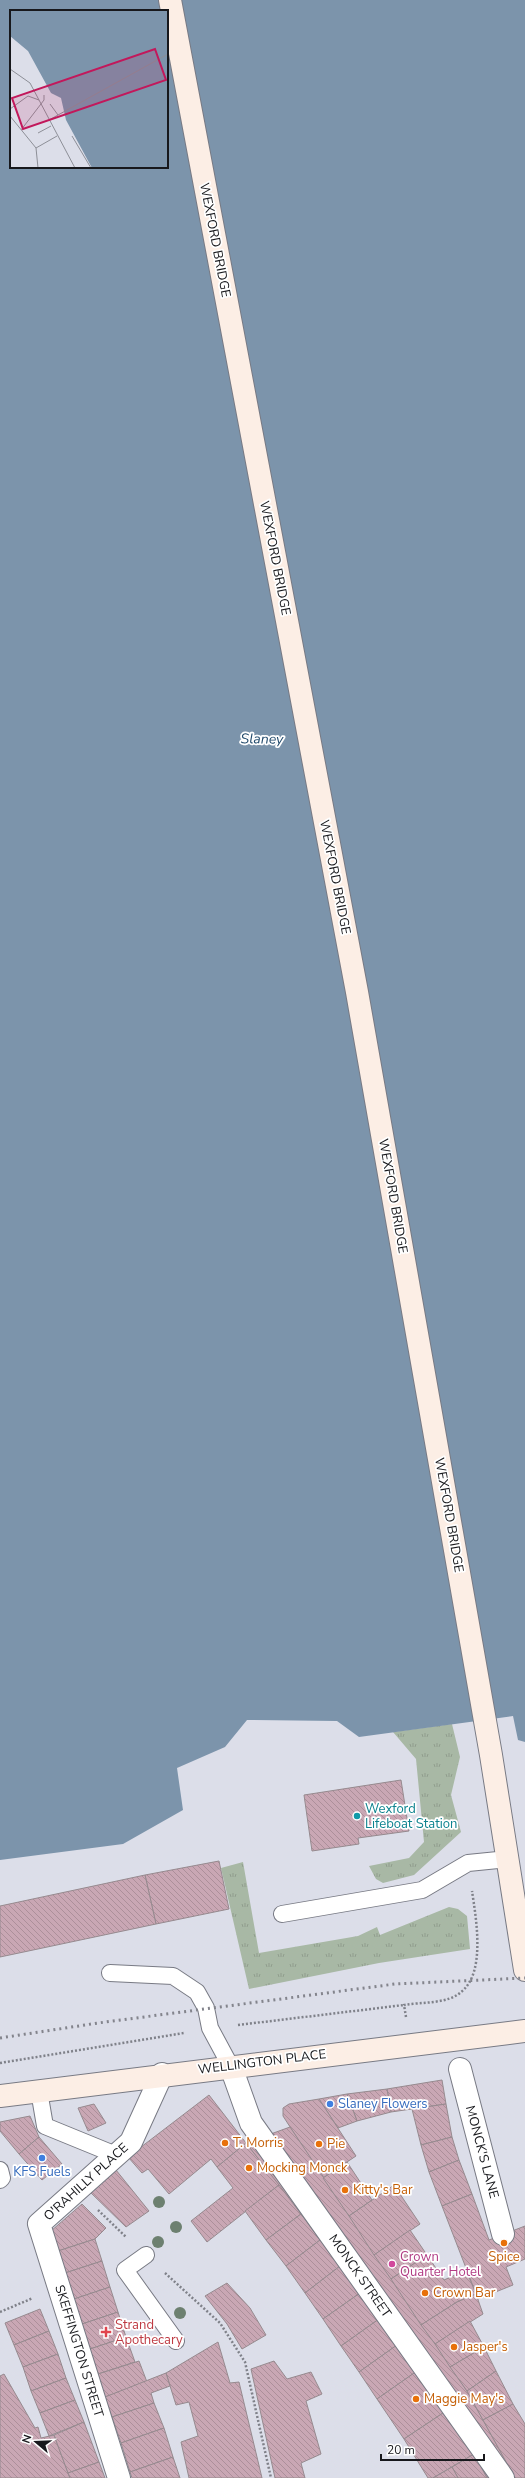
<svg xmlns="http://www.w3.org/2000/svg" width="525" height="2478" viewBox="0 0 525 2478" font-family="'Nunito Sans',sans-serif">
  <defs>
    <pattern id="grass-tufts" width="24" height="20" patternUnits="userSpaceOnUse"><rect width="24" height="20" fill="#a8b8a5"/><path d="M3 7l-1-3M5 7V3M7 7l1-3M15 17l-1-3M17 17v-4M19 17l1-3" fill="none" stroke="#909d8d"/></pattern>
    <pattern id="building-back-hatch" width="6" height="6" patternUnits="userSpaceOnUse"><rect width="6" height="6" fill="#c9a7b4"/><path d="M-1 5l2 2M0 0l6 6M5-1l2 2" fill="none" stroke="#ac8f9a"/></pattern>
  </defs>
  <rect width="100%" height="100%" fill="#dcdee9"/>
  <!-- grass -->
  <g fill="url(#grass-tufts)">
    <polygon points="452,1724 460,1757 451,1795 461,1832 414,1875 383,1883 376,1879 369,1866 409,1858 424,1842 416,1759 393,1732"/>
    <polygon points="243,1862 259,1953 358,1936 377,1927 380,1935 449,1907 458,1909 467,1916 470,1949 379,1963 249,1989 221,1868"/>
  </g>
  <!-- water -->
  <path fill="#7c94ab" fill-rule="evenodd" d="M0,0H525V1742L518,1740L513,1716L359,1737L337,1721L247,1720L225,1747L177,1768L183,1810L123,1844L0,1860ZM11,11H167V167H11Z"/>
  <!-- building -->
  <g fill="url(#building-back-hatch)" stroke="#968a8f">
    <polygon points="401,1780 409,1831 358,1838 359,1844 312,1851 304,1795"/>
    <polygon points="219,1861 229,1909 156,1924 145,1875"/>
    <polygon points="145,1875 156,1924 0,1957 0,1906"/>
    <polygon points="442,2080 446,2104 391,2112 387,2089"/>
    <polygon points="387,2089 391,2112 357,2121 347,2094"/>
    <polygon points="347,2094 357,2121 338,2128 319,2099"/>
    <polygon points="209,2095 246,2143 217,2167 211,2159 169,2194 148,2169 142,2173 128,2157"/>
    <polygon points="319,2099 356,2156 323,2178 283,2116 283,2108 289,2104"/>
    <polygon points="94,2104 106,2123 88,2131 78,2108"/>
    <polygon points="446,2104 452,2137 421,2145 412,2109"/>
    <polygon points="30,2116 39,2137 19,2154 0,2131 0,2122"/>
    <polygon points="290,2127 467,2391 515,2478 487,2478 474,2454 360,2293 246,2143"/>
    <polygon points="39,2137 62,2164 42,2180 19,2154"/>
    <polygon points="452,2137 459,2160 429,2172 421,2145"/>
    <polygon points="246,2143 279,2185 207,2242 191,2221 233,2188 217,2167"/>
    <polygon points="459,2160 472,2194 442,2206 429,2172"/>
    <polygon points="347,2162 372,2200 349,2216 323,2178"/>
    <polygon points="116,2170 149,2211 126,2227 89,2191"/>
    <polygon points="279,2185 301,2214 266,2240 245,2211"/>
    <polygon points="394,2185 420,2224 374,2255 349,2216"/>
    <polygon points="472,2194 489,2240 525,2226 525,2259 506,2267 513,2285 478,2299 442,2206"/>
    <polygon points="82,2204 106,2228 95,2239 58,2251 51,2231"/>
    <polygon points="301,2214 320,2240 286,2266 266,2240"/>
    <polygon points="410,2230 427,2255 391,2279 374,2255"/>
    <polygon points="95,2239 102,2261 65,2273 58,2251"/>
    <polygon points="320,2240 340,2266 305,2293 286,2266"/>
    <polygon points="427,2255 444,2280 466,2270 476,2294 457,2302 421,2325 391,2279"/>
    <polygon points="102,2261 110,2287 74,2299 65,2273"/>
    <polygon points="340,2266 360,2293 323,2319 305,2293"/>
    <polygon points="227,2283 250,2308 266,2335 242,2349 227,2324 205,2296"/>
    <polygon points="110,2287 118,2312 82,2324 74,2299"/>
    <polygon points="360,2293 379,2319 341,2346 323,2319"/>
    <polygon points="476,2294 483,2314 435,2344 421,2325 457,2302"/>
    <polygon points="40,2309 49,2331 14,2345 5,2323"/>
    <polygon points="118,2312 126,2337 90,2349 82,2324"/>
    <polygon points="379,2319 397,2345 359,2372 341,2346"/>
    <polygon points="470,2321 484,2347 450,2367 435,2344"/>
    <polygon points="49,2331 58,2354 23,2367 14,2345"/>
    <polygon points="126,2337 135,2362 98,2374 90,2349"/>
    <polygon points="218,2342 230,2383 239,2382 262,2478 189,2478 181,2442 198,2436 189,2402 176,2405 166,2373"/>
    <polygon points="397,2345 417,2371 377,2399 359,2372"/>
    <polygon points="484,2347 496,2371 467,2391 450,2367"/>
    <polygon points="58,2354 66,2378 31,2391 23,2367"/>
    <polygon points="139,2361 147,2382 105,2397 98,2374"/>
    <polygon points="274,2361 287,2379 311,2372 322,2394 306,2401 321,2454 301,2463 305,2478 275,2478 251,2369"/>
    <polygon points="417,2371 446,2411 404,2439 377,2399"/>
    <polygon points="496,2371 513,2404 483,2420 467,2391"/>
    <polygon points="166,2373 170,2386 151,2393 154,2403 112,2417 105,2397"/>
    <polygon points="4,2374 35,2428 38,2427 41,2438 54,2435 70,2478 0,2478 0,2376"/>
    <polygon points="66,2378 75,2400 40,2413 31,2391"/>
    <polygon points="75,2400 84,2422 49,2436 40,2413"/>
    <polygon points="154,2403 164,2428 121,2443 112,2417"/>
    <polygon points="513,2404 525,2424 525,2478 515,2478 483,2420"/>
    <polygon points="446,2411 474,2454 433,2478 428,2478 404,2439"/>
    <polygon points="84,2422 99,2462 68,2473 54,2435"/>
    <polygon points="164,2428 173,2457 130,2472 121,2443"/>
    <polygon points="474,2454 487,2478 458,2478 452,2467"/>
    <polygon points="173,2457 180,2478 132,2478 130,2472"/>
    <polygon points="99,2462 105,2478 70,2478 68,2473"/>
    <polygon points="452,2467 458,2478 433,2478"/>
  </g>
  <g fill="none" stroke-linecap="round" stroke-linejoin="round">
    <defs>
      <g id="service">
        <polyline points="282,1914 422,1890 468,1863 508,1859"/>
        <polyline points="110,1973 173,1976 197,1992 206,2008 210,2028 231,2067"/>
        <polyline points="39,2091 45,2126 116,2155"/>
        <polyline points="0,2170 2,2178 0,2180"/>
        <polyline points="146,2255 125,2270 176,2341"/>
      </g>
      <polyline id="pedestrian" points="460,2069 503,2234"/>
      <g id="minor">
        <polyline points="231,2067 251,2123 503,2478"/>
        <polyline points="119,2478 39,2224 131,2142 162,2074"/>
      </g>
      <g id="secondary">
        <polyline points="170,0 357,992 491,1755 525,1970"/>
        <polyline points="0,2096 525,2031"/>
      </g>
    </defs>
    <!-- service casing -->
    <use href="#service" stroke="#787a84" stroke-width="18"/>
    <!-- pedestrian casing -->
    <use href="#pedestrian" stroke="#787a84" stroke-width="24"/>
    <!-- minor casing -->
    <use href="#minor" stroke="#787a84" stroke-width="24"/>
    <!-- secondary casing -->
    <use href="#secondary" stroke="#787a84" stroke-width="24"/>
    <!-- path -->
    <g stroke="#7f8189" stroke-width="2.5" stroke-dasharray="2 2" stroke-linecap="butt">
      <path d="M406,2017L404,2005C421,2002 448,2004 461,1992C486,1973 476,1918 472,1891"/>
      <polyline points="238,2025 404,2005"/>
      <polyline points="0,2063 184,2033"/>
      <polyline points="98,2210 126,2237"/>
      <polyline points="165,2273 220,2323 245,2362 271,2478"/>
      <polyline points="0,2312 33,2298"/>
    </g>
    <!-- service -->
    <use href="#service" stroke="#fff" stroke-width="16"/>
    <!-- pedestrian -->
    <use href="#pedestrian" stroke="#fff" stroke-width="22"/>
    <!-- minor -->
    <use href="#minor" stroke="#fff" stroke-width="22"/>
    <!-- secondary -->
    <use href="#secondary" stroke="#fceee5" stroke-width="22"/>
    <!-- rail -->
    <polyline stroke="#83848c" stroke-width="3" stroke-dasharray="2 4" stroke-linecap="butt" points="0,2038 98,2023 395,1984 525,1978"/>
  </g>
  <!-- trees -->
  <g fill="#6d8070">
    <circle cx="159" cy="2202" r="6"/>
    <circle cx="176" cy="2227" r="6"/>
    <circle cx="158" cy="2242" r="6"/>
    <circle cx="180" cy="2313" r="6"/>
  </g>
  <!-- markers -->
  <circle fill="#0f9aa8" stroke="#fff" stroke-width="1.5" cx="357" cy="1816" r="4"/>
  <g fill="#3f7fe0" stroke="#fff" stroke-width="1.5">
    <circle cx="330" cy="2104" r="4"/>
    <circle cx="42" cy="2158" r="4"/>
  </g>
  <g fill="#e8710a" stroke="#fff" stroke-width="1.5">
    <circle cx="225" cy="2143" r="4"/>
    <circle cx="319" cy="2144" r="4"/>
    <circle cx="249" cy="2168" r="4"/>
    <circle cx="345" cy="2190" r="4"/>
    <circle cx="504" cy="2243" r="4"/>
    <circle cx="425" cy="2293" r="4"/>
    <circle cx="454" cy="2347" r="4"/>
    <circle cx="416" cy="2399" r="4"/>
  </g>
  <circle fill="#d1479c" stroke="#fff" stroke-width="1.5" cx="392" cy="2264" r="4"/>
  <path fill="#e0444e" stroke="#fff" stroke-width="1.5" d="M104 2326h4v4h4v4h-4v4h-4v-4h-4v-4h4z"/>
  <g text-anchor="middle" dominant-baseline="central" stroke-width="3.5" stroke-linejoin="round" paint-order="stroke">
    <!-- street labels -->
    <g font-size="13" fill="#17181c" stroke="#fff">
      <text transform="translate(215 240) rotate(79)">WEXFORD BRIDGE</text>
      <text transform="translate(275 558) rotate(79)">WEXFORD BRIDGE</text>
      <text transform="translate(335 877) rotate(79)">WEXFORD BRIDGE</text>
      <text transform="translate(393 1196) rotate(80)">WEXFORD BRIDGE</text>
      <text transform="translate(449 1515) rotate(80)">WEXFORD BRIDGE</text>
      <text transform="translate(262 2062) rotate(-7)">WELLINGTON PLACE</text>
      <text transform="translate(482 2152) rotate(75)">MONCK'S LANE</text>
      <text transform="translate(86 2182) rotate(-42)">O'RAHILLY PLACE</text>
      <text transform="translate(360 2276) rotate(55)">MONCK STREET</text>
      <text transform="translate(79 2351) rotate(73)">SKEFFINGTON STREET</text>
    </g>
    <!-- culture labels -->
    <g font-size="13" fill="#0d838f" stroke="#fff" text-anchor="start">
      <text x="365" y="1809">Wexford<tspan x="365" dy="15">Lifeboat Station</tspan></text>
    </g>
    <!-- shop labels -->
    <g font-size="13" fill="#366cbe" stroke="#fff" text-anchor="start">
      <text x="338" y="2104">Slaney Flowers</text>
      <text x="42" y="2172" text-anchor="middle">KFS Fuels</text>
    </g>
    <!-- food labels -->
    <g font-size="13" fill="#c56008" stroke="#fff" text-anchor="start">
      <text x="233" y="2143">T. Morris</text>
      <text x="327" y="2144">Pie</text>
      <text x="257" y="2168">Mocking Monck</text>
      <text x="353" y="2190">Kitty's Bar</text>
      <text x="504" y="2257" text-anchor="middle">Spice</text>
      <text x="433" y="2293">Crown Bar</text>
      <text x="462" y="2347">Jasper's</text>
      <text x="424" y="2399">Maggie May's</text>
    </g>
    <!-- hotel labels -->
    <g font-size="13" fill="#b23c85" stroke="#fff" text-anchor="start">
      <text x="400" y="2257">Crown<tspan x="400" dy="15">Quarter Hotel</tspan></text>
    </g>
    <!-- health labels -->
    <g font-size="13" fill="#be3a42" stroke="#fff" text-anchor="start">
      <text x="115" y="2325">Strand<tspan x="115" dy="15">Apothecary</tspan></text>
    </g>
    <!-- water labels -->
    <g font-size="14" font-style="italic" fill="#20496b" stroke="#fff">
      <text transform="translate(262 739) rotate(1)">Slaney</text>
    </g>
  </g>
  <!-- overview -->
  <g transform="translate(10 10)">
    <rect width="158" height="158" fill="#dcdee9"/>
    <path d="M0,0H158V158H82L56,110L51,88L41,83L18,41L0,26Z" fill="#7c94ab"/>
    <path fill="none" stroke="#8d8f97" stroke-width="1" d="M0,59L20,73L65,158M40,94L48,105M0,99L18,86L29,90M0,106L26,138L28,158M39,110L158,44M11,120L34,90V85M28,123L41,116M62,126L81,158M26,138L47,126"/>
    <path fill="#c2185b" fill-opacity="0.15" stroke="#c2185b" stroke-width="2" d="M145,39L156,70L13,119L2,88Z"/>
    <rect width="158" height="158" fill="none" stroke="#17181c" stroke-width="2"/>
  </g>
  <!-- north arrow -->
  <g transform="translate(36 2442) rotate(289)" stroke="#ffffff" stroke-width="3" paint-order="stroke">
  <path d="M0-3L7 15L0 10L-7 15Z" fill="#17181c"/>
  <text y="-6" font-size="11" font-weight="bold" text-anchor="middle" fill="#17181c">N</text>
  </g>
  <!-- scale -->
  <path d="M381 2454v6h103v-6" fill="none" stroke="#17181c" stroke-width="2"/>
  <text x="387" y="2454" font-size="12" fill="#17181c" stroke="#ffffff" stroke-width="3" paint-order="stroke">20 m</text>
</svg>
